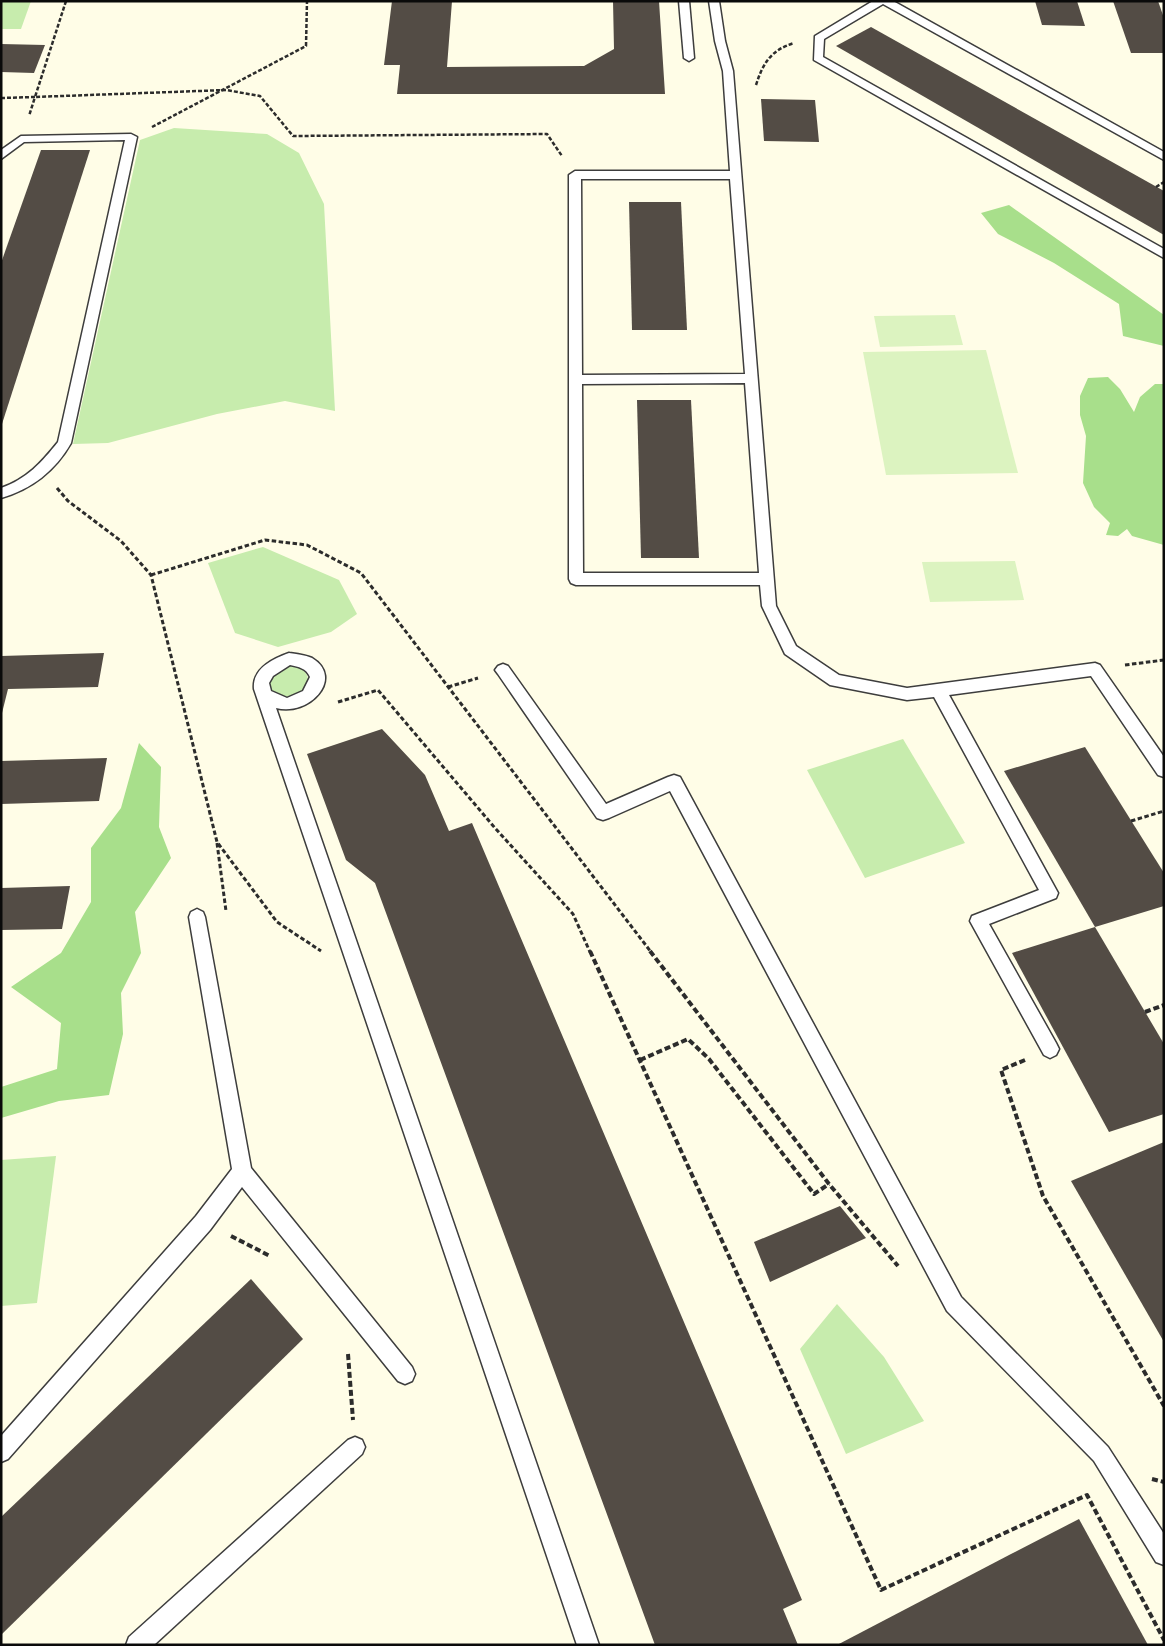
<svg xmlns="http://www.w3.org/2000/svg" width="1165" height="1646" viewBox="0 0 1165 1646" font-family="Literata,serif">
  <rect width="100%" height="100%" fill="#fffde7"/>
  <!-- green -->
  <g fill="#c7ecad">
    <polygon points="1,1 31,1 21,29 1,29"/>
    <polygon points="174,128 267,134 299,153 324,204 335,411 285,401 217,414 108,443 73,444 140,140"/>
    <polygon points="263,547 339,580 357,614 331,632 278,647 235,633 208,563"/>
    <path d="M294,665C325,676 297,706 277,694C256,682 281,666 294,665Z"/>
    <polygon points="903,739 965,843 865,878 807,770"/>
    <polygon points="56,1156 37,1303 1,1306 1,1160"/>
    <polygon points="837,1304 884,1357 924,1421 846,1454 800,1349"/>
  </g>
  <!-- forest -->
  <g fill="#a8df8b">
    <polygon points="1009,205 1164,315 1164,346 1123,336 1119,304 1054,263 998,234 981,213"/>
    <polygon points="1108,377 1120,389 1134,412 1140,397 1155,384 1164,384 1164,545 1132,536 1127,529 1118,536 1106,535 1110,523 1094,507 1083,483 1086,436 1080,415 1080,396 1088,378"/>
    <polygon points="139,743 161,767 159,827 171,858 135,912 141,953 121,993 123,1034 109,1095 59,1101 1,1118 1,1087 57,1069 61,1023 11,987 61,953 91,902 91,848 121,808"/>
  </g>
  <!-- pitch -->
  <g fill="#dcf3c0">
    <polygon points="955,315 963,345 880,347 874,316"/>
    <polygon points="986,350 1018,473 886,475 863,352"/>
    <polygon points="1015,561 1024,600 930,602 922,562"/>
  </g>
  <!-- building -->
  <g fill="#534c45">
    <polygon points="392,1 452,1 447,67 584,66 614,49 613,1 659,1 665,94 397,94 400,65 384,65"/>
    <polygon points="1035,1 1077,1 1085,26 1042,25"/>
    <polygon points="1113,1 1158,1 1164,18 1164,53 1131,53"/>
    <polygon points="871,27 1164,191 1164,235 836,46"/>
    <polygon points="1,44 45,45 34,73 1,72"/>
    <polygon points="761,99 815,100 819,142 764,141"/>
    <polygon points="41,150 90,150 2,424 1,263"/>
    <polygon points="629,202 681,202 687,330 632,330"/>
    <polygon points="637,400 691,400 699,558 641,558"/>
    <polygon points="104,653 98,687 8,689 1,717 1,656"/>
    <polygon points="382,729 425,775 449,831 472,823 802,1600 783,1609 798,1645 655,1645 375,883 346,860 307,754"/>
    <polygon points="1085,747 1164,873 1164,906 1095,927 1004,771"/>
    <polygon points="107,758 99,801 1,804 1,761"/>
    <polygon points="70,886 62,929 1,930 1,888"/>
    <polygon points="1095,927 1164,1044 1164,1114 1109,1132 1012,953"/>
    <polygon points="1164,1142 1164,1342 1071,1181"/>
    <polygon points="840,1206 866,1238 770,1282 754,1242"/>
    <polygon points="251,1279 303,1339 1,1635 1,1517"/>
    <polygon points="1079,1519 1148,1645 837,1645 1011,1554"/>
  </g>
  <g fill="none" stroke-linecap="round" stroke-linejoin="round">
    <defs>
      <g id="service">
        <polygon points="679,1 689,1 694,58 689,61 684,58"/>
        <path d="M709,1H719L725,41L733,71L776,606L796,646L839,675L907,688L1095,663L1100,665L1164,757V777L1158,775L1091,676L949,695L1058,893L1056,898L989,924L1056,1043L1059,1049L1056,1055L1050,1058L1044,1055L970,921L972,916L1039,890L934,697L907,700L830,685L785,654L762,606L760,585H576L571,583L569,579V175L575,171H730L723,71L715,41ZM581,179H730L745,374L582,375ZM745,383L759,573H583L582,384Z"/>
        <polygon points="873,1 893,1 1164,152 1164,160 883,4 824,39 823,57 1164,249 1164,258 814,60 815,36"/>
        <path d="M131,134L137,137L71,443C55,471 32,489 1,498V488C27,479 42,462 58,442L125,140L24,142L1,159V150L21,136Z"/>
        <path d="M289,653C296,654 305,655 312,658C345,678 309,717 276,708L599,1645H577L254,689C252,669 272,659 289,653ZM290,665C299,667 306,668 310,677L303,691L287,698L271,691L269,683L273,676Z"/>
        <polygon points="503,664 508,666 606,804 668,777 674,775 680,777 961,1297 1108,1447 1164,1534 1164,1565 1156,1562 1094,1461 947,1311 670,791 609,818 603,820 597,818 498,674 495,670 498,666"/>
        <polygon points="197,909 203,912 205,917 251,1168 412,1367 415,1374 412,1381 405,1384 398,1381 242,1187 210,1230 8,1459 1,1462 1,1436 196,1216 232,1169 189,917 191,912"/>
        <polygon points="355,1437 362,1440 365,1447 362,1454 154,1645 126,1645 129,1637 348,1440"/>
      </g>
    </defs>
    <!-- service casing -->
    <use href="#service" stroke="#3d3d3d" stroke-width="3"/>
    <!-- path-far2 -->
    <g stroke="#2c2c2c" stroke-width="2.5" stroke-dasharray="4 2" stroke-linecap="butt">
      <polyline points="66,1 35,97 226,90 260,96 293,136 547,134 562,156"/>
      <path d="M756,85C763,63 771,50 794,43"/>
      <polyline points="1,98 35,97 29,116"/>
      <polyline points="152,127 306,46 307,1"/>
      <polyline points="1156,187 1164,182"/>
    </g>
    <!-- path-far1 -->
    <g stroke="#2c2c2c" stroke-width="3" stroke-dasharray="4.5 2.5" stroke-linecap="butt">
      <polyline points="57,488 68,501 121,541 151,575 217,842 277,922 321,951"/>
      <polyline points="151,575 265,540 307,545 361,573 651,952"/>
      <polyline points="1125,665 1164,660"/>
      <polyline points="448,687 478,678"/>
      <polyline points="338,702 378,690 495,828 573,914 590,952"/>
      <polyline points="1131,821 1164,811"/>
      <polyline points="217,843 226,911"/>
    </g>
    <!-- path -->
    <g stroke="#2c2c2c" stroke-width="4" stroke-dasharray="6 3" stroke-linecap="butt">
      <polyline points="590,951 881,1590 1087,1495 1164,1640"/>
      <polyline points="650,951 829,1184 898,1266"/>
      <polyline points="1145,1012 1164,1005"/>
      <polyline points="640,1060 688,1039 709,1059 814,1194 829,1184"/>
      <polyline points="1025,1060 1001,1070 1043,1196 1164,1406"/>
      <polyline points="231,1236 270,1256"/>
      <polyline points="348,1354 353,1420"/>
      <polyline points="1152,1479 1164,1482"/>
    </g>
    <!-- service -->
    <use href="#service" fill="#fff" fill-rule="evenodd"/>
  </g>
  <!-- border -->
  <rect width="1165" height="1646" fill="none" stroke="#0a0a0a" stroke-width="5"/>
</svg>
